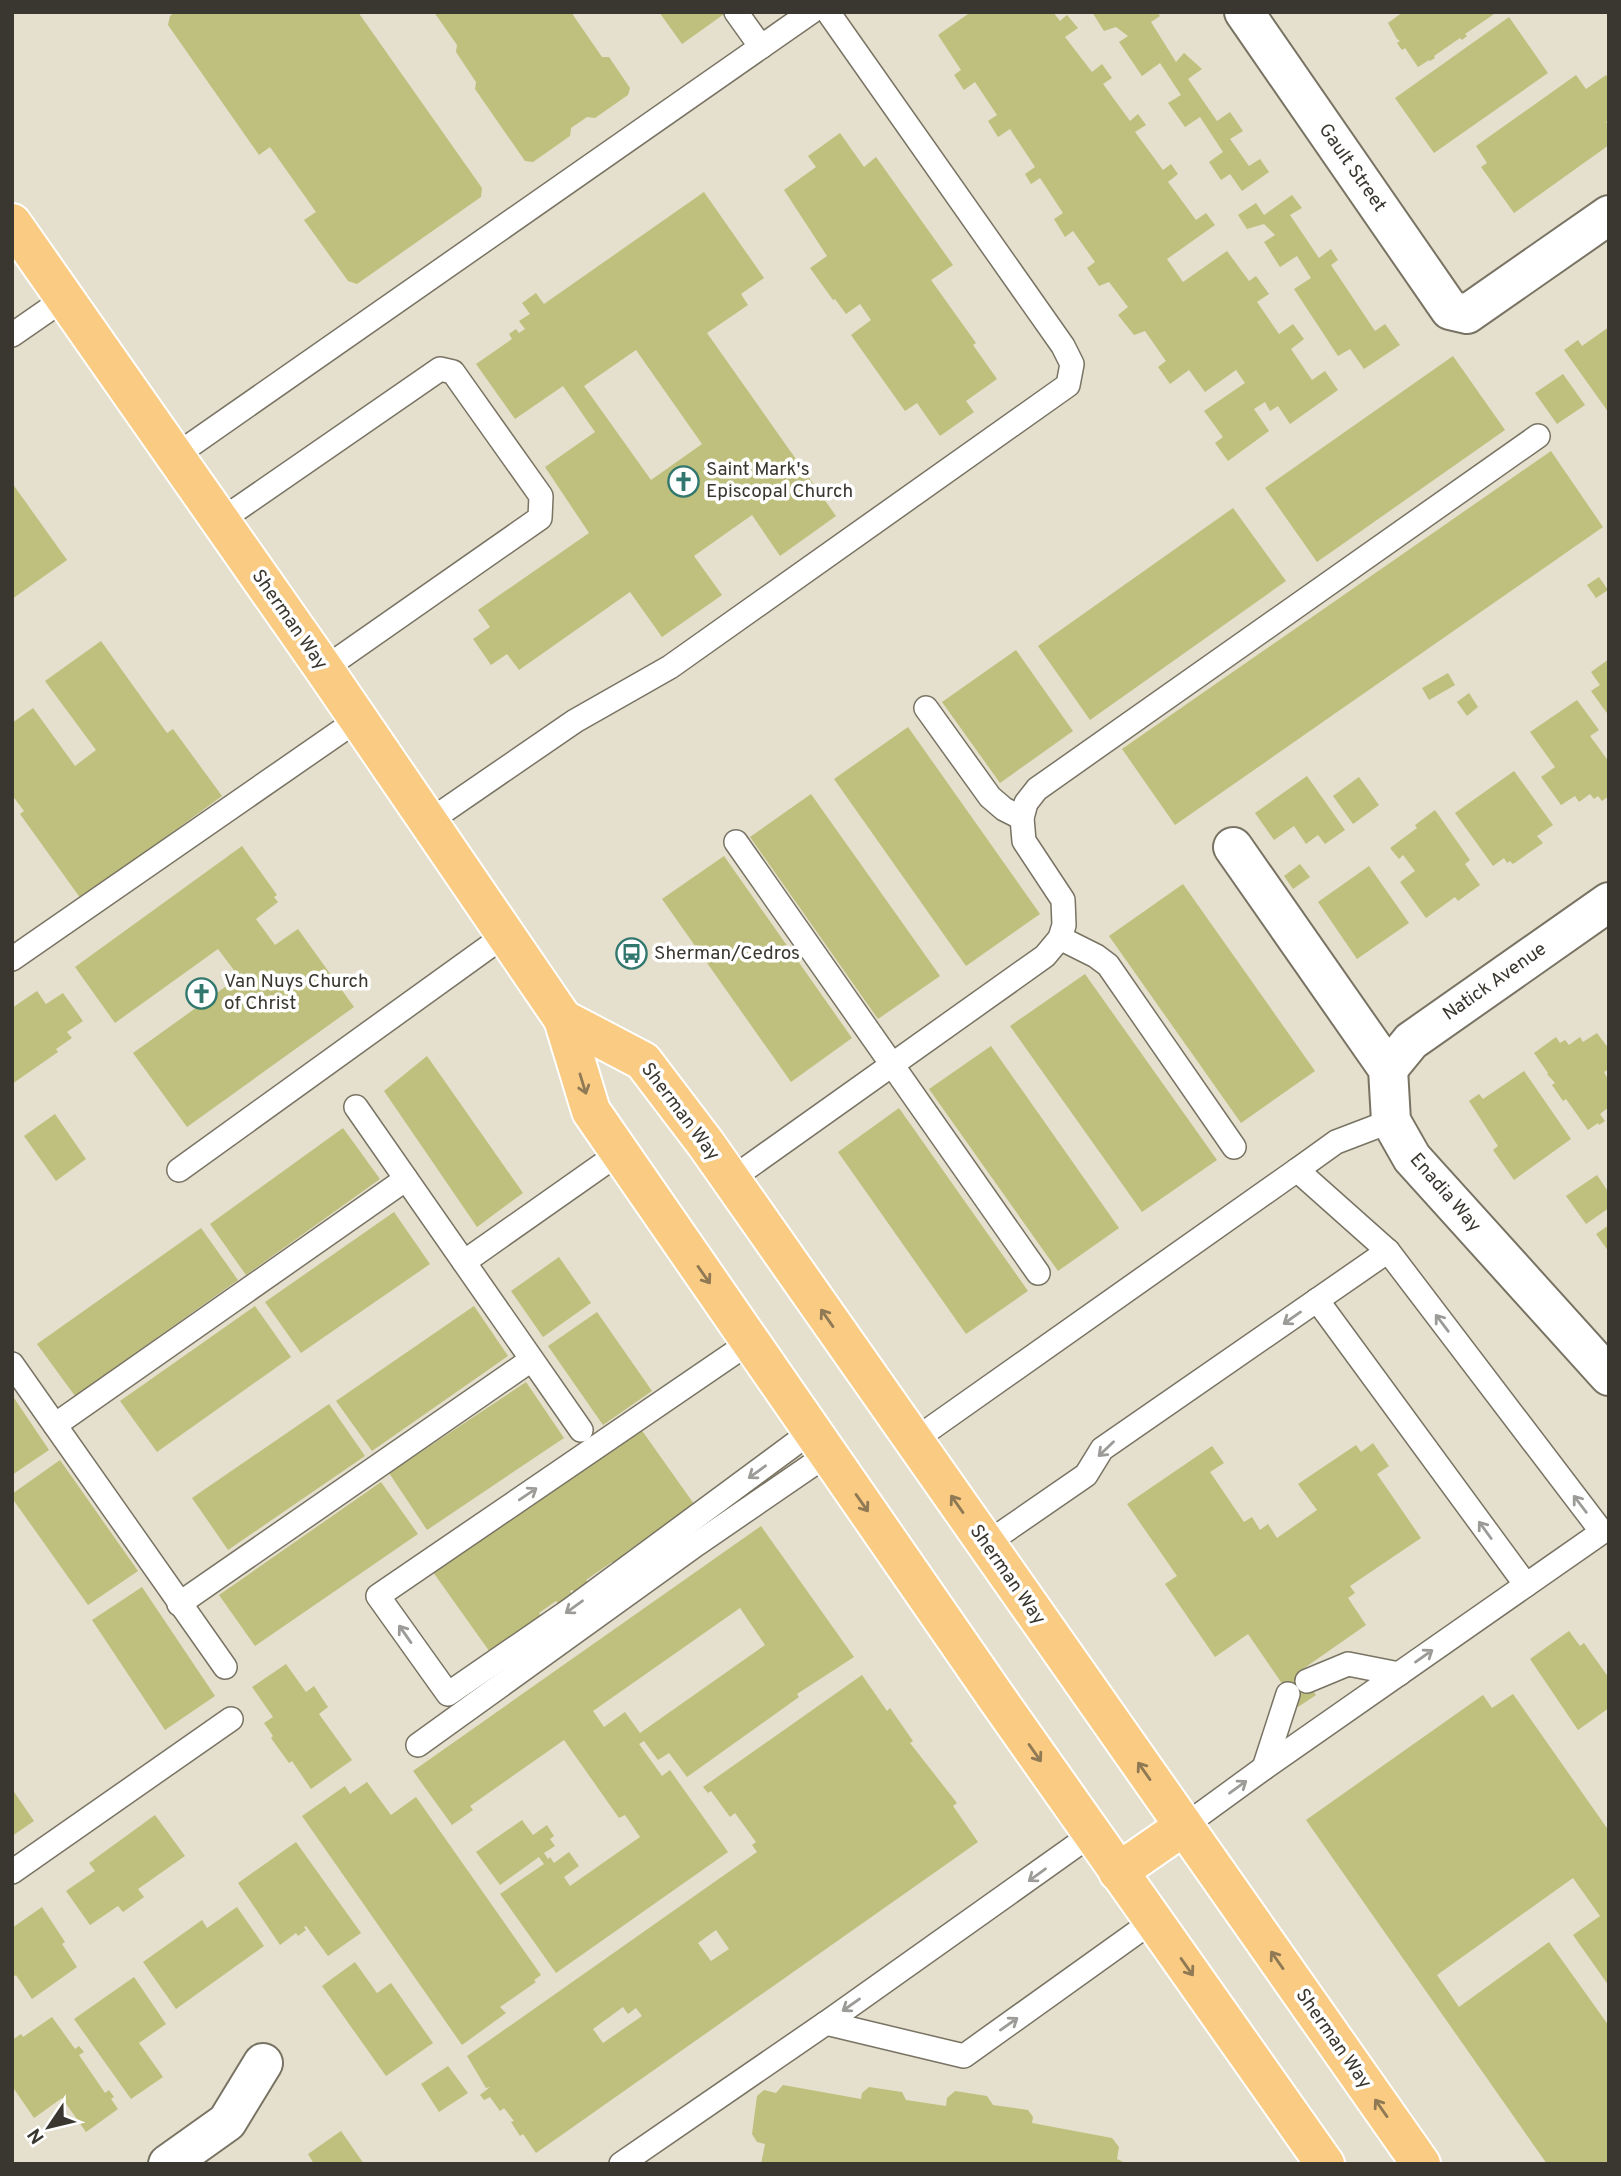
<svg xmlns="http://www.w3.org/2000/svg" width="1621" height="2176" viewBox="0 0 1621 2176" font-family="Overpass,sans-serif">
  <rect width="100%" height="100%" fill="#e5dfcd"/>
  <!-- building -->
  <g fill="#bfc07d" fill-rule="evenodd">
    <polygon points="175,12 358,12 482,188 481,197 357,284 348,281 304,220 316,212 270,147 259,155 168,25 170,16"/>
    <polygon points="434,12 574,12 573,15 602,57 609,57 630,88 628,95 595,118 587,117 571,128 570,136 533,162 525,161 475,89 476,82 456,52 457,45"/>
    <polygon points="659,12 727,12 682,44"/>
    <polygon points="971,12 1053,12 1060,21 1067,15 1078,28 1065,37 1092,72 1102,64 1112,78 1103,84 1130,121 1138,114 1146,125 1135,132 1163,170 1171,164 1178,174 1168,182 1196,220 1206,213 1215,225 1167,259 1183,282 1227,251 1249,281 1256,276 1269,294 1257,302 1279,334 1293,324 1304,339 1291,349 1312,380 1325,371 1338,390 1290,424 1278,406 1270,411 1265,402 1254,409 1269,431 1228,461 1215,443 1223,437 1204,411 1245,383 1236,370 1205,392 1189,370 1170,384 1158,367 1166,361 1145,331 1134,335 1118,315 1128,307 1109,282 1099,286 1087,268 1095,262 1073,231 1065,237 1054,219 1063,213 1040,178 1031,184 1025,174 1035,167 1010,129 998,137 988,121 997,115 975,82 964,90 954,75 961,70 938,35"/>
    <polygon points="1092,12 1157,12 1160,16 1151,22 1176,62 1184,53 1202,69 1188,79 1217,121 1230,112 1243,131 1230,139 1249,166 1260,159 1269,172 1242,191 1230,174 1221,180 1209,162 1223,152 1200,117 1185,127 1168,103 1181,95 1160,63 1142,76 1119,42 1128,36 1116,27 1104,31"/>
    <polygon points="1403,12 1497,12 1465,34 1467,36 1462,40 1460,38 1434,56 1435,58 1430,61 1429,60 1418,67 1405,48 1402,50 1397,43 1400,41 1397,39 1388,23"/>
    <polygon points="1509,17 1548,73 1434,153 1395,98"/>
    <polygon points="1576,75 1586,89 1606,75 1609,79 1609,119 1606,122 1609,126 1609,145 1514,213 1481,167 1487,163 1476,146"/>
    <polygon points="840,133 864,167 876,157 953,265 931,280 976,343 973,345 997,379 966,401 974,412 940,436 917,403 905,411 851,335 871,320 860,304 846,314 835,299 833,300 810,268 827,256 784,190 816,167 808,156"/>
    <path d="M704,192L764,278L741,294L748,305L707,333L836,516L780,556L752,515L694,556L722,595L662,637L630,592L519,670L507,654L491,665L473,639L490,627L478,610L589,533L545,467L595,432L563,386L515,419L476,364L512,339L509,334L516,329L519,333L525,329L519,321L530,314L522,303L536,293L544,304ZM636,350L702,444L651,480L584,386Z"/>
    <polygon points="1292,195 1302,208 1290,215 1319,258 1331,249 1338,260 1331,265 1375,331 1385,324 1400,345 1364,369 1350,349 1338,356 1294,289 1311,278 1297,256 1280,267 1264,242 1275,235 1264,224 1247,229 1238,215 1256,203 1264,215"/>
    <polygon points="1609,327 1609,413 1564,350 1578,340 1582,346"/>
    <polygon points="1453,356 1505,430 1317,562 1265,488"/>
    <polygon points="1563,374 1585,405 1557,424 1535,393"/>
    <polygon points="1551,451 1603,527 1175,825 1122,749"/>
    <polygon points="12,483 67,560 12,599"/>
    <polygon points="1233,508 1286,581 1090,720 1038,646"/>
    <polygon points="1599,577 1608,590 1596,598 1587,585"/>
    <polygon points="101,641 167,733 173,729 222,796 81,899 20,814 24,811 12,795 12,723 33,708 75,766 96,750 45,681"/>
    <polygon points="1016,650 1073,731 1000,783 942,702"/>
    <polygon points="1609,659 1609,716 1591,691 1600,685 1591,672"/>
    <polygon points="1448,673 1455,685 1429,700 1422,688"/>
    <polygon points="1469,693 1478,707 1467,716 1457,702"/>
    <polygon points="1577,700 1599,730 1590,736 1609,762 1609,796 1602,801 1598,796 1594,799 1590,794 1579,802 1575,796 1561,805 1541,777 1555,767 1530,732"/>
    <polygon points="908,727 1040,914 966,966 834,779"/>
    <polygon points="1514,771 1553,825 1537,836 1543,843 1513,864 1510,861 1507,863 1504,858 1493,866 1455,813"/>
    <polygon points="1307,776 1345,830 1325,844 1318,835 1306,844 1294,826 1274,840 1255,813"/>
    <polygon points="1359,777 1379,805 1353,824 1333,796"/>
    <polygon points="811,794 940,976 878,1019 750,837"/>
    <polygon points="1435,810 1470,860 1465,864 1480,885 1458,901 1455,897 1426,918 1400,882 1415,871 1403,855 1399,859 1390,848 1417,828 1415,825"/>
    <polygon points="242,846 277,895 274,897 278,902 256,919 275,945 298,929 354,1007 187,1127 133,1053 239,977 218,949 115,1023 75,967"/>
    <polygon points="724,856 852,1038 791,1082 662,899"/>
    <polygon points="1300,864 1310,877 1293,889 1284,876"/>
    <polygon points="1369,866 1409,923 1357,959 1318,902"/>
    <polygon points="1183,884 1315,1071 1241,1123 1109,936"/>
    <polygon points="1085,974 1217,1160 1142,1212 1010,1026"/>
    <polygon points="37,991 46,1004 63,993 83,1021 67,1032 72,1038 56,1049 58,1052 12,1084 12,1008"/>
    <polygon points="1597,1033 1609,1049 1609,1069 1604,1072 1609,1081 1609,1107 1600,1114 1605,1121 1599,1125 1598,1123 1588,1130 1566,1099 1563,1101 1552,1085 1555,1083 1547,1074 1548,1073 1534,1053 1556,1037 1560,1043 1565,1040 1569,1045 1580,1037 1583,1042"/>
    <polygon points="991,1046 1119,1228 1058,1271 929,1089"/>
    <polygon points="427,1056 523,1193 477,1227 384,1091"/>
    <polygon points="1524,1071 1571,1139 1514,1180 1493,1150 1498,1146 1469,1101 1479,1094 1483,1099"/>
    <polygon points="899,1108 1028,1291 966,1334 838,1152"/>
    <polygon points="55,1114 86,1159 56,1181 24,1136"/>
    <polygon points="343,1128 380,1179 246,1275 210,1224"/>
    <polygon points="1597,1175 1609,1193 1609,1208 1586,1224 1566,1196"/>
    <polygon points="394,1212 430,1264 301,1353 265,1302"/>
    <polygon points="1609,1225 1609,1252 1596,1234"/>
    <polygon points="201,1228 238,1280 75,1396 37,1344"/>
    <polygon points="559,1257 591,1303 543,1337 511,1291"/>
    <polygon points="255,1306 291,1357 157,1452 120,1401"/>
    <polygon points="474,1306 508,1356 372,1451 336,1401"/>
    <polygon points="597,1312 652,1391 603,1425 548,1346"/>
    <polygon points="526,1382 564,1438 427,1530 389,1473"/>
    <polygon points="12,1395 49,1450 12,1475"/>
    <polygon points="329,1404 365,1456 228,1550 192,1498"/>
    <polygon points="638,1425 694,1504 657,1531 659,1534 646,1544 643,1540 625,1553 627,1557 615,1565 612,1562 586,1580 588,1583 575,1593 572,1590 570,1591 573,1595 559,1604 556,1601 539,1613 543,1619 492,1655 428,1565"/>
    <polygon points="1373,1443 1389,1466 1377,1474 1421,1538 1350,1586 1355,1593 1348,1598 1366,1625 1300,1671 1316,1695 1298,1707 1248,1634 1215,1657 1165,1584 1177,1576 1127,1504 1212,1446 1224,1463 1210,1472 1244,1522 1252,1517 1260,1530 1268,1524 1277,1538 1317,1510 1298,1484 1356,1445 1361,1452"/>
    <polygon points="60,1460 138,1571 88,1605 12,1498 12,1494"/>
    <polygon points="381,1482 418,1534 255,1646 219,1595"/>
    <path d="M761,1526L854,1657L797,1694L799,1697L687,1777L669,1753L658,1760L644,1741L639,1744L662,1776L670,1770L728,1852L556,1973L500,1894L544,1864L539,1857L500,1885L476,1852L522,1820L533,1835L547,1825L554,1836L550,1839L555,1846L544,1853L548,1859L550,1857L554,1863L569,1852L579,1866L564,1877L570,1886L640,1837L625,1815L619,1818L564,1740L470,1806L473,1810L452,1825L413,1771ZM740,1608L765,1645L640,1733L625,1712L604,1727L593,1711Z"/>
    <polygon points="142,1587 215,1696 165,1730 92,1620"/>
    <polygon points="1569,1631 1580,1646 1584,1643 1609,1678 1609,1708 1578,1730 1530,1659"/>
    <polygon points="286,1664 306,1692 314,1686 328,1707 319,1714 352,1760 311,1789 292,1761 289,1763 271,1738 273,1736 264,1723 273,1717 252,1687"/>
    <path d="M862,1675L887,1711L890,1708L913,1741L910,1743L957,1803L953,1806L978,1842L536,2153L523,2134L520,2136L511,2122L514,2121L504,2108L500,2111L490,2097L484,2100L480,2095L490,2087L486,2088L467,2056L757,1852L752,1845L756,1842L735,1813L730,1817L711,1791L708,1793L703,1787ZM716,1930L729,1949L711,1961L698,1943ZM623,2007L628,2014L636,2008L642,2016L603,2043L593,2029Z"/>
    <polygon points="1513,1694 1609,1831 1609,1986 1573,1935 1600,1916 1573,1878 1437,1975 1459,2007 1549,1942 1609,2026 1609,2164 1547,2164 1306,1820 1483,1695 1492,1708"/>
    <polygon points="367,1782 391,1815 416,1797 541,1975 534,1980 536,1982 500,2007 506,2013 462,2045 302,1816 345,1786 350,1794"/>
    <polygon points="12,1789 34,1821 12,1836"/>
    <polygon points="155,1815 185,1856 138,1889 144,1897 123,1912 118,1906 90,1925 66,1891 95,1871 89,1863"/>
    <polygon points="296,1842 361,1933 328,1956 306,1926 304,1927 306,1930 298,1936 296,1933 280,1945 238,1883"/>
    <polygon points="42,1907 65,1942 62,1944 77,1967 32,1999 16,1975 12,1978 12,1928"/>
    <polygon points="237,1907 264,1946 176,2009 143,1962 202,1920 207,1928"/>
    <polygon points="355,1962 377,1993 391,1983 433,2043 386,2076 322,1986"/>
    <polygon points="134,1977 166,2024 139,2043 163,2077 131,2099 74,2019"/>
    <polygon points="52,2017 75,2049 79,2046 84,2052 79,2055 105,2093 109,2090 114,2097 111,2099 118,2109 86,2132 62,2098 34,2118 12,2086 12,2040 21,2034 23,2037"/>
    <polygon points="448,2066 468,2093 439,2112 421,2084"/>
    <polygon points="783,2085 861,2099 862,2093 869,2087 902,2092 906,2100 946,2106 947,2098 955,2091 987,2096 993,2105 1028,2110 1033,2117 1032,2123 1112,2138 1119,2147 1117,2159 1128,2164 761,2164 765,2144 757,2142 752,2134 757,2096 764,2090 776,2093"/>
    <polygon points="341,2131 364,2164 314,2164 308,2154"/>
  </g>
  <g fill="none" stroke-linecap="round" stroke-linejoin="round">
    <defs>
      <g id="lane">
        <polyline points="736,12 761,47"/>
        <polyline points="12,335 64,299"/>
        <polyline points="175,456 811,12"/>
        <polyline points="220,521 440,369 453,372 541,496 540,518 324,669"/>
        <polyline points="926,708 990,797 1004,809 1022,818"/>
        <polyline points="428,822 575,721 670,667 1068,385 1072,364 1063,346 828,12"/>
        <polyline points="736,842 1038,1273"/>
        <polyline points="1060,938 1096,956 1108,965 1234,1147"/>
        <polyline points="12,959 357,720"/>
        <polyline points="356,1107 581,1430"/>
        <polyline points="179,1170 505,935"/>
        <polyline points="1297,1170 1336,1142 1391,1121"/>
        <polyline points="730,1180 1045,956 1060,938 1064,925 1063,900 1024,841 1022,818 1026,803 1037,789 1538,436"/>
        <polyline points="464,1262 619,1153"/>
        <polyline points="1317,1300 1526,1585"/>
        <polyline points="750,1342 378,1596 448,1694 570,1610 812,1431"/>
        <polyline points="12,1364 225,1667"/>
        <polyline points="55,1425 406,1179"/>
        <polyline points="913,1441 1297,1170 1388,1251 1602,1532 1264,1768 1183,1827"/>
        <polyline points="986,1544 1086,1475 1102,1449 1388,1251"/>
        <polyline points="179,1604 531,1360"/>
        <polyline points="1307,1681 1348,1664 1399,1674"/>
        <polyline points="418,1745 697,1544 828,1454"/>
        <polyline points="1264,1768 1288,1694"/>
        <polyline points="1092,1834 826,2023 964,2056 1154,1920"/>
        <polyline points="12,1872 231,1719"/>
        <polyline points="621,2164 826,2023"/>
      </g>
      <g id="street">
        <polyline points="1244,12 1450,310 1467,314 1609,215"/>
        <polyline points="1233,847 1388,1069 1391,1121 1412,1158 1609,1376"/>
        <polyline points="1388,1069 1411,1041 1609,902"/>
        <polyline points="168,2164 227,2122 263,2063"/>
      </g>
      <g id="primary">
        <polyline points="12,223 324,669 563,1019 591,1111 996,1697 1325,2164"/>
        <polyline points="563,1019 643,1061 706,1144 1421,2164"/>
        <polyline points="1118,1872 1183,1827"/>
      </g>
    </defs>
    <!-- lane casing -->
    <use href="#lane" stroke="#787363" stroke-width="26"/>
    <!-- street casing -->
    <use href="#street" stroke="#787363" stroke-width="42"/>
    <!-- primary casing -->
    <use href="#primary" stroke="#fff" stroke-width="42"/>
    <!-- lane -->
    <use href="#lane" stroke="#fff" stroke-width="23"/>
    <!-- street -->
    <use href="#street" stroke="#fff" stroke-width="38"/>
    <!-- primary -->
    <use href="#primary" stroke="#facb82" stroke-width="38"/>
  </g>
  <!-- one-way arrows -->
  <defs><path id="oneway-shaft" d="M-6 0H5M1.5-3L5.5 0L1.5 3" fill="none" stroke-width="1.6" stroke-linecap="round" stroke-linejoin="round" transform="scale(1.75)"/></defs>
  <g stroke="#907a55">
    <use href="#oneway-shaft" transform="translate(583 1084) rotate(73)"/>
    <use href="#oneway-shaft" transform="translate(704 1275) rotate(55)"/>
    <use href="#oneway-shaft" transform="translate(827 1318) rotate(-125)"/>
    <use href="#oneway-shaft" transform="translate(862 1503) rotate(55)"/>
    <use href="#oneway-shaft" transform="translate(957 1504) rotate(-125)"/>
    <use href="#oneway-shaft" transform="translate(1035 1753) rotate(55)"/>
    <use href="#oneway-shaft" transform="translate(1144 1771) rotate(-125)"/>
    <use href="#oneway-shaft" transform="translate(1277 1960) rotate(-125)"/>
    <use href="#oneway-shaft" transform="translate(1187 1967) rotate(55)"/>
    <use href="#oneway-shaft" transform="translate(1381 2108) rotate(-125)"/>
  </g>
  <g stroke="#9c9b98">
    <use href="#oneway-shaft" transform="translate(1292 1318) rotate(145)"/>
    <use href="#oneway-shaft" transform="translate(1442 1323) rotate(-127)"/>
    <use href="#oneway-shaft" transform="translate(1106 1449) rotate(136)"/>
    <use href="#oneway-shaft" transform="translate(757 1472) rotate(144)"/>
    <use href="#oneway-shaft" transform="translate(528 1494) rotate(-34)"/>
    <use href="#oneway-shaft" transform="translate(1580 1504) rotate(-127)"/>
    <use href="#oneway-shaft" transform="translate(1485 1530) rotate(-126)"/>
    <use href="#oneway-shaft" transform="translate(574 1607) rotate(144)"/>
    <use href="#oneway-shaft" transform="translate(405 1634) rotate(-125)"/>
    <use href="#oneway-shaft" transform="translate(1424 1656) rotate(-35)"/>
    <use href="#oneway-shaft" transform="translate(1238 1787) rotate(-36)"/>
    <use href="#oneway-shaft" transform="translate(1037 1875) rotate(144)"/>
    <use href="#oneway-shaft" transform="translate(851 2005) rotate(145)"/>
    <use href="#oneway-shaft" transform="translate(1009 2024) rotate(-35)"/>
  </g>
  <!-- icons -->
  <defs>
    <symbol id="church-ring" viewBox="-11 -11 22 22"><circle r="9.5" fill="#fff" stroke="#31776d" stroke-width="1.5"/><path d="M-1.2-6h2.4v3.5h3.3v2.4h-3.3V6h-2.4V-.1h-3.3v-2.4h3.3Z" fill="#31776d"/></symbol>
    <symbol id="bus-ring" viewBox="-11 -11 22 22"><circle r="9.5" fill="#fff" stroke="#31776d" stroke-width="1.5"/><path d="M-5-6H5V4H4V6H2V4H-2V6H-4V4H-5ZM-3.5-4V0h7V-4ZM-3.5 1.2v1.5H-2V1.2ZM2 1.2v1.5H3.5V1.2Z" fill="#31776d"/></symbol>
  </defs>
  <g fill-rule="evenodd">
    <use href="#church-ring" x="666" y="464" width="35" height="35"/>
    <use href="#bus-ring" x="614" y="936" width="35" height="35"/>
    <use href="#church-ring" x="184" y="976" width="35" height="35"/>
  </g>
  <g text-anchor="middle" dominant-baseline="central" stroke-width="7" stroke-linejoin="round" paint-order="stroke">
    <!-- street labels -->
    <g font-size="19" fill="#3a3730" stroke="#fff">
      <text transform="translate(1352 168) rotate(55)">Gault Street</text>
      <text transform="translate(289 620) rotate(55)">Sherman Way</text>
      <text transform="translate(1495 982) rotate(-35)">Natick Avenue</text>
      <text transform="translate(680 1112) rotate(53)">Sherman Way</text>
      <text transform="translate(1445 1193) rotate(49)">Enadia Way</text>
      <text transform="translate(1007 1575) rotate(55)">Sherman Way</text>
      <text transform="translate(1333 2039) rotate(55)">Sherman Way</text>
    </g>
    <!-- poi labels -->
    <g font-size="19" fill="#3a3730" stroke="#fff" text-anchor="start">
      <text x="706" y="470">Saint Mark's<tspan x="706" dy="22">Episcopal Church</tspan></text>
      <text x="654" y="954">Sherman/Cedros</text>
      <text x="224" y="982">Van Nuys Church<tspan x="224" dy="22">of Christ</tspan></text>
    </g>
  </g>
  <!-- border -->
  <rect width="1621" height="2176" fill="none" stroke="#3a3730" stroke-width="28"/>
  <!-- north arrow -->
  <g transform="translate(49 2127) rotate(235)" stroke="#ffffff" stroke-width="5" paint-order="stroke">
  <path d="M0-5L12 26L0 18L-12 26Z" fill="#3a3730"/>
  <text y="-10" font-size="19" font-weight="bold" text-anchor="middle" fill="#3a3730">N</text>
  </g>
</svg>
